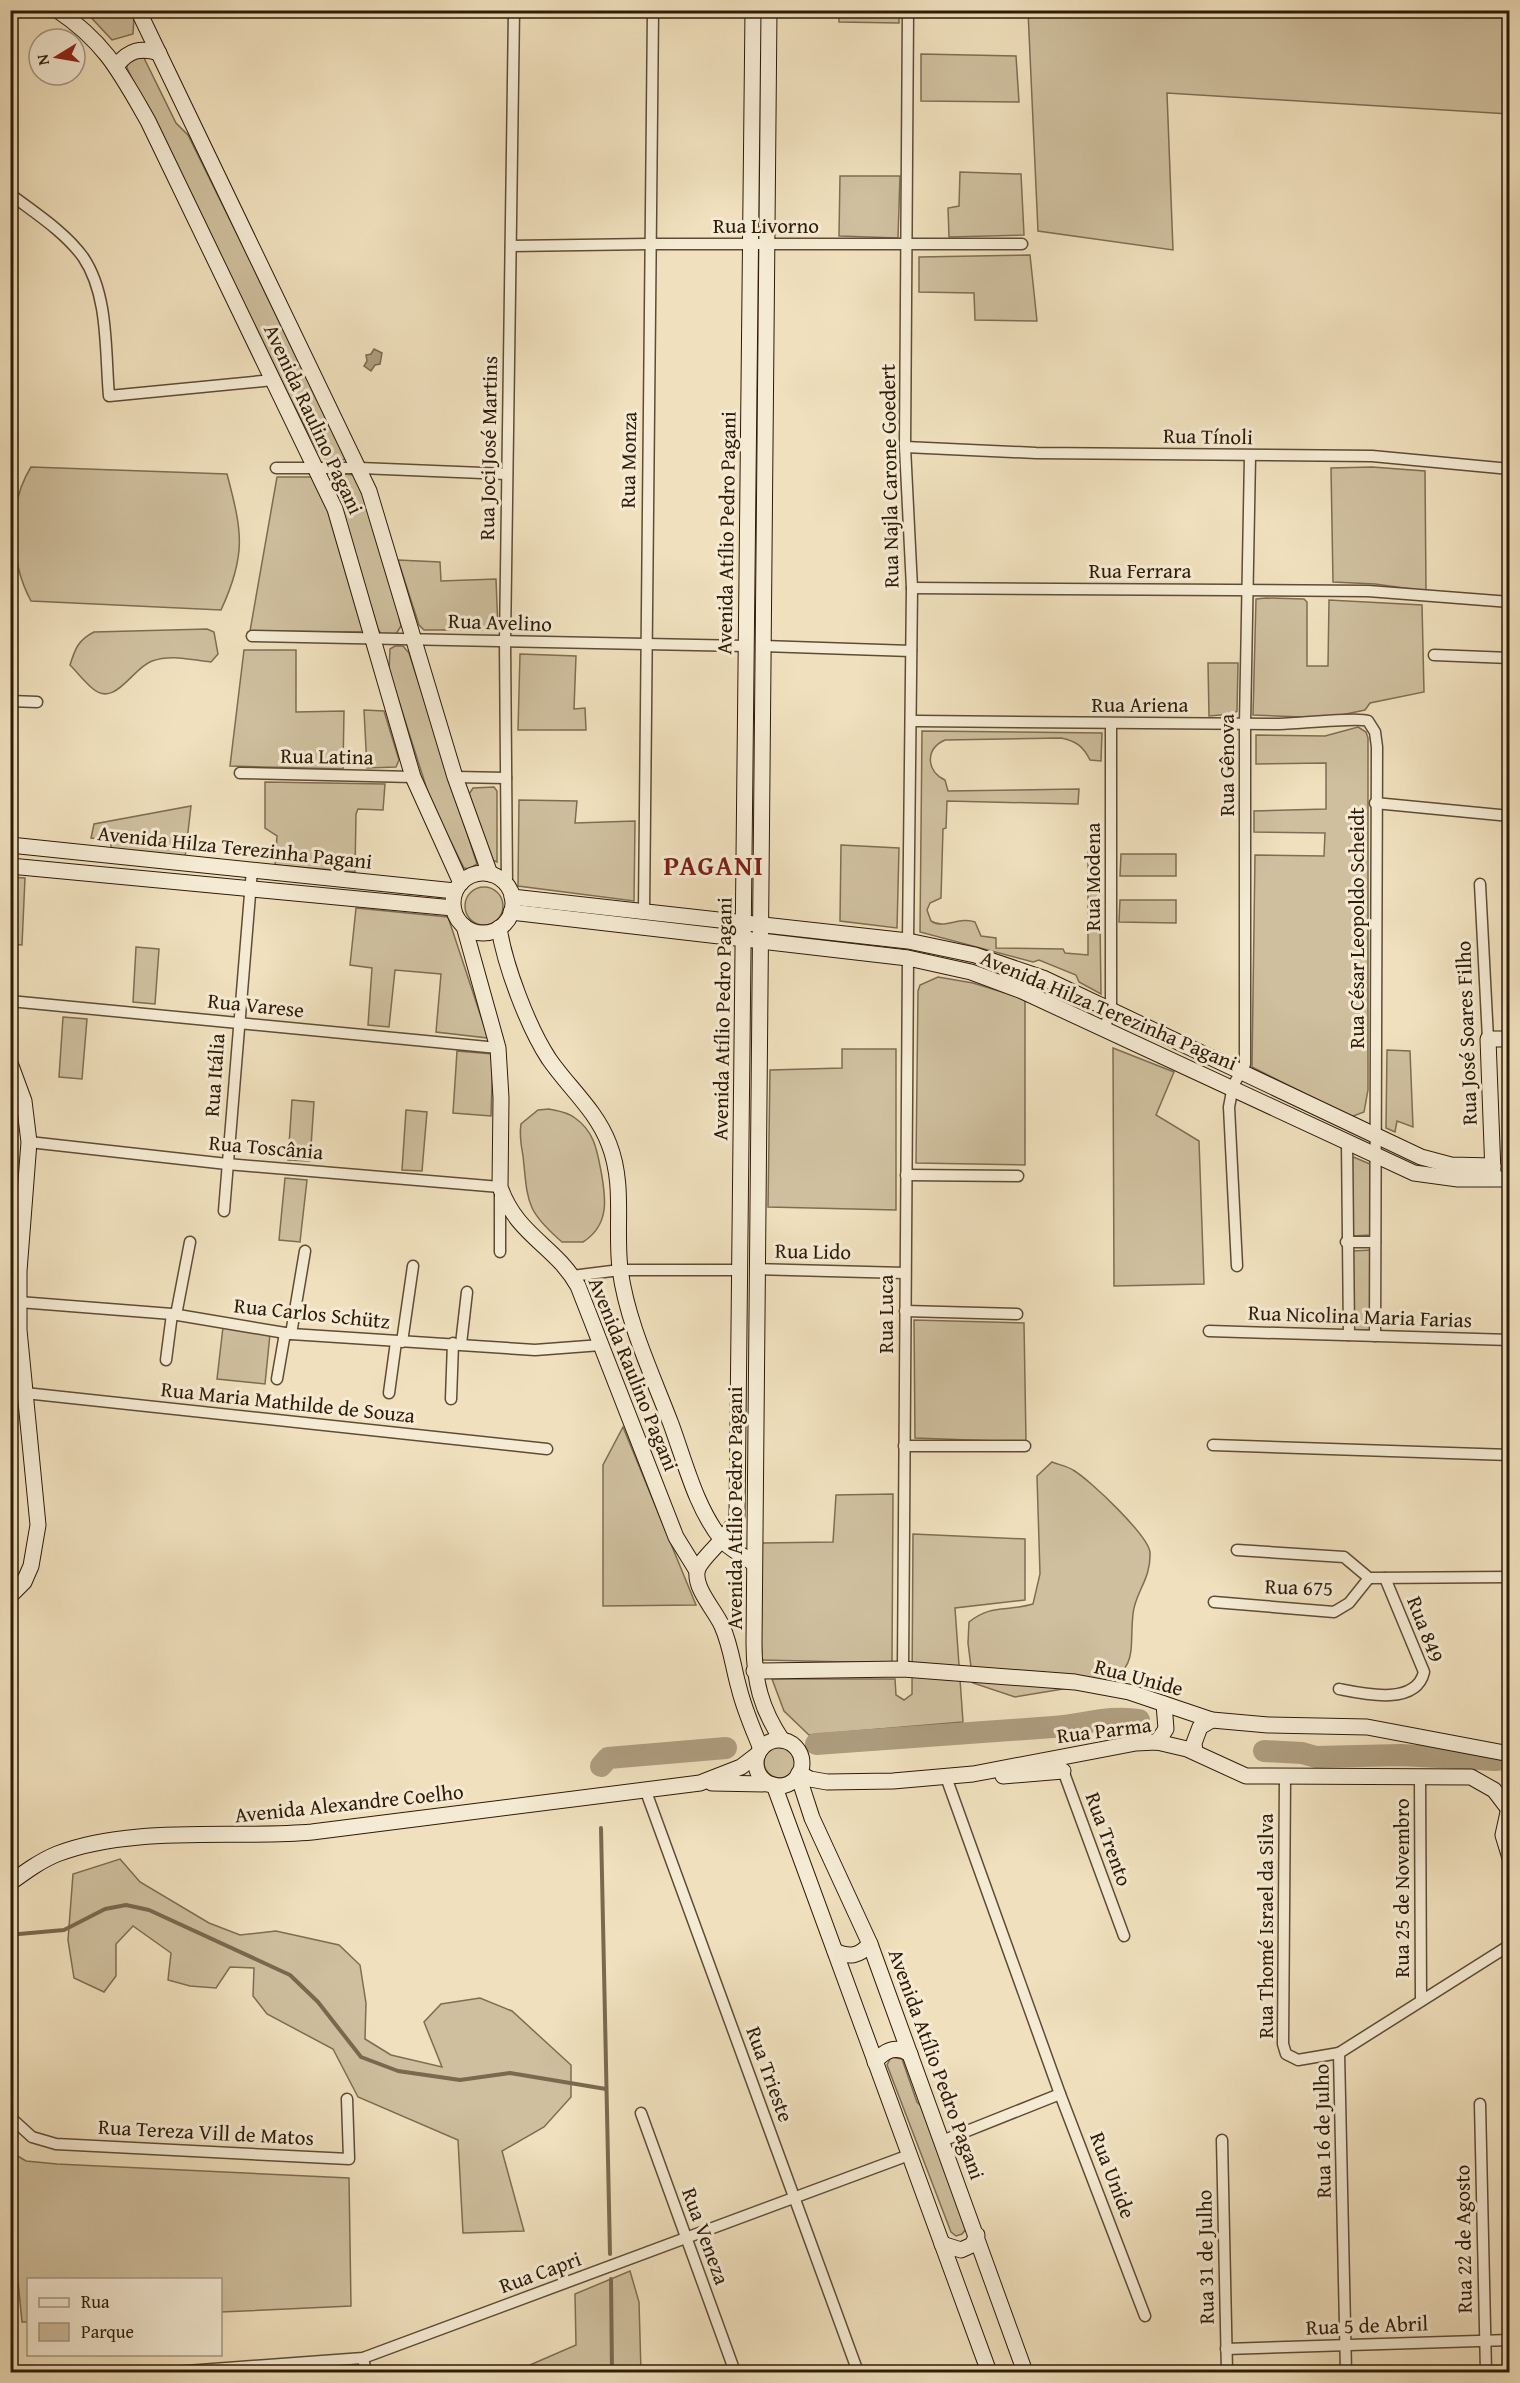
<svg xmlns="http://www.w3.org/2000/svg" width="1520" height="2383" viewBox="0 0 1520 2383" font-family="'Gentium Book Plus',serif">
  <rect width="100%" height="100%" fill="#f0e0bd"/>
  <filter id="stains"><feTurbulence type="fractalNoise" baseFrequency=".00333" numOctaves="4"/><feColorMatrix values="0 0 0 0 .2 0 0 0 0 .09 0 0 0 0 .02 0 0 0 .5 -.17"/></filter>
  <radialGradient id="worn" r=".72"><stop offset=".6" stop-color="#630" stop-opacity="0"/><stop offset="1" stop-color="#630" stop-opacity=".3"/></radialGradient>
  <!-- green -->
  <g fill="#cfbf9e" stroke="#7e6d53" stroke-width="1.5">
    <polygon points="85,11 128,11 134,17 133,34 112,40"/>
    <polygon points="839,11 899,11 899,23 839,22"/>
    <polygon points="1028,11 1509,11 1509,114 1167,93 1173,250 1038,231"/>
    <polygon points="921,54 1016,56 1019,102 921,101"/>
    <polygon points="138,56 144,58 176,123 188,135 348,459 329,461 320,455 258,337 127,68 127,64"/>
    <polygon points="960,172 1021,174 1024,235 949,237 948,208 959,206"/>
    <polygon points="840,176 900,176 898,238 839,236"/>
    <polygon points="1030,255 1037,321 975,320 974,293 919,292 919,257"/>
    <path d="M31,467L227,474C242,531 247,554 221,610L31,601C10,562 7,505 31,467Z"/>
    <polygon points="1372,467 1425,471 1426,591 1375,584 1333,582 1331,468"/>
    <polygon points="345,474 353,475 360,484 398,612 401,626 396,634 381,634 378,629 334,487 336,480"/>
    <polygon points="277,477 319,477 366,632 250,631"/>
    <polygon points="398,560 440,562 441,581 496,579 498,630 424,630 419,625"/>
    <polygon points="1266,598 1304,599 1307,602 1307,666 1328,666 1329,600 1422,605 1424,692 1370,703 1365,710 1327,718 1253,715 1256,599"/>
    <path d="M207,629L214,632L218,654L211,662C191,660 172,654 152,661C132,668 115,709 92,688C84,681 77,672 70,665C75,649 78,640 94,632Z"/>
    <polygon points="395,646 403,646 409,653 477,864 469,869 464,868 431,802 389,670 390,649"/>
    <polygon points="244,650 296,650 296,712 344,711 343,769 230,766"/>
    <polygon points="520,654 576,656 574,709 585,708 586,730 518,730"/>
    <polygon points="1208,663 1238,663 1237,711 1233,714 1209,716"/>
    <polygon points="364,710 384,711 399,760 396,767 367,768"/>
    <polygon points="1358,727 1366,732 1368,738 1368,1090 1364,1112 1351,1117 1252,1067 1255,855 1324,856 1325,833 1254,832 1254,811 1326,809 1326,763 1256,764 1256,735 1325,736"/>
    <path d="M922,731L1102,733L1101,761L1090,760C1083,746 1076,741 1061,738L945,740C925,749 926,771 945,780L948,791L1079,789L1078,804L947,801L946,828L943,829L941,898L930,903L927,910L931,921C945,930 959,916 975,922L981,936L996,938V948L1063,949L1065,953L1088,955V848L1099,849L1101,994L1079,982L1076,975L1039,960L1033,962L920,932Z"/>
    <polygon points="265,782 385,784 383,810 358,809 356,814 355,872 275,865 277,836 265,828"/>
    <polygon points="494,787 497,791 497,862 490,859 469,794 473,788"/>
    <polygon points="519,800 577,801 575,823 635,821 634,901 518,886"/>
    <polygon points="191,806 185,858 111,851 111,840 91,838 94,824"/>
    <polygon points="841,845 899,848 897,928 840,921"/>
    <polygon points="1121,854 1176,854 1176,876 1120,876"/>
    <polygon points="10,877 25,878 22,945 11,944"/>
    <circle cx="484" cy="906" r="19"/>
    <polygon points="1120,900 1176,900 1176,923 1119,922"/>
    <polygon points="356,908 448,917 488,1038 436,1032 441,974 395,970 389,1027 368,1025 372,968 350,965"/>
    <polygon points="136,947 159,949 155,1004 133,1002"/>
    <polygon points="938,977 973,983 1025,999 1025,1165 916,1163 918,991 920,985"/>
    <polygon points="63,1017 87,1019 82,1079 59,1077"/>
    <polygon points="1113,1048 1174,1072 1156,1115 1199,1141 1204,1284 1114,1286"/>
    <polygon points="842,1049 896,1049 896,1210 768,1207 770,1070 842,1068"/>
    <polygon points="1387,1050 1410,1051 1413,1127 1397,1121 1395,1132 1386,1128"/>
    <polygon points="457,1051 493,1054 491,1116 453,1113"/>
    <polygon points="292,1100 314,1102 310,1161 288,1160"/>
    <path d="M549,1109C558,1111 568,1112 575,1118C594,1131 597,1150 601,1171C606,1198 610,1225 583,1242H562C525,1210 528,1202 523,1156C521,1145 519,1135 521,1124L538,1110Z"/>
    <polygon points="406,1110 427,1112 422,1171 402,1170"/>
    <polygon points="1351,1156 1370,1164 1371,1235 1352,1236"/>
    <polygon points="285,1178 307,1180 300,1242 279,1240"/>
    <polygon points="1371,1250 1372,1330 1353,1330 1352,1251"/>
    <polygon points="914,1320 1024,1323 1026,1442 915,1438"/>
    <polygon points="223,1327 270,1334 265,1384 217,1379"/>
    <polygon points="623,1427 696,1605 603,1606 603,1465"/>
    <path d="M1052,1462C1059,1465 1067,1466 1073,1470C1089,1479 1150,1537 1150,1553C1151,1580 1135,1592 1133,1614C1129,1652 1139,1664 1103,1688L1081,1686L1015,1697L973,1683L968,1643L969,1622C992,1604 1005,1612 1033,1604L1040,1574L1037,1476Z"/>
    <polygon points="893,1494 892,1663 761,1660 762,1543 833,1542 836,1495"/>
    <polygon points="913,1534 1025,1539 1025,1600 955,1608 963,1722 809,1735 784,1711 772,1679 895,1679 896,1695 904,1700 912,1694"/>
    <circle cx="780" cy="1762" r="16"/>
    <polygon points="120,1859 140,1882 209,1923 240,1935 276,1931 339,1945 360,1965 366,2003 365,2039 391,2055 442,2067 424,2022 441,2004 480,1998 512,2011 571,2065 571,2097 544,2127 502,2151 524,2231 463,2233 458,2140 358,2097 333,2049 267,2014 253,1996 254,1968 230,1967 216,1988 190,1986 168,1980 171,1953 133,1926 116,1944 116,1976 104,1992 74,1978 68,1940 73,1874"/>
    <polygon points="891,2057 902,2059 917,2102 921,2106 966,2229 962,2234 956,2236 951,2232 887,2065"/>
    <polygon points="11,2152 26,2161 57,2164 349,2178 351,2306 221,2312 220,2280 28,2280 28,2322 22,2322 11,2211"/>
    <polygon points="630,2271 639,2302 641,2372 532,2372 530,2365 576,2345 575,2294"/>
  </g>
  <!-- water -->
  <polygon fill="#ae9d7f" stroke="#7a694f" stroke-width="1.5" points="374,349 382,353 380,364 375,365 371,371 364,366 367,361 366,355 371,354"/>
  <g fill="none" stroke-linecap="round" stroke-linejoin="round">
    <!-- stream -->
    <g stroke="#7a694f" stroke-width="4">
      <polyline points="601,1828 610,2254"/>
      <polyline points="10,1932 19,1934 64,1930 105,1909 126,1905 149,1910 290,1975 318,2002 361,2057 398,2071 460,2080 510,2073 606,2089"/>
      <polyline points="611,2279 612,2372"/>
    </g>
    <!-- river -->
    <g stroke="#ae9d7f" stroke-width="22">
      <path d="M816,1744C895,1738 974,1732 1053,1727C1083,1725 1110,1715 1139,1720"/>
      <polyline points="1264,1751 1302,1753 1316,1757 1401,1755 1495,1760 1510,1758"/>
      <polyline points="601,1766 608,1758 726,1748"/>
    </g>
    <defs>
      <g id="minor">
        <polyline points="908,10 905,447 912,588 908,941"/>
        <path d="M10,194C35,213 65,232 83,257C109,295 105,352 109,396L273,380"/>
        <polyline points="511,246 649,244 1022,244"/>
        <polyline points="905,447 1036,453 1372,456 1510,469"/>
        <polyline points="276,468 360,468 507,474"/>
        <polyline points="912,588 1368,591 1510,602"/>
        <polyline points="252,636 746,646"/>
        <polyline points="763,646 911,651"/>
        <polyline points="1434,655 1510,658"/>
        <polyline points="10,701 37,702"/>
        <path d="M911,721C1033,723 1155,724 1278,724C1294,724 1358,717 1368,721L1375,732L1377,747L1375,1336"/>
        <polyline points="240,773 413,777"/>
        <polyline points="455,777 506,778"/>
        <polyline points="1375,803 1510,816"/>
        <polyline points="1480,884 1488,1039"/>
        <polyline points="507,886 505,642 514,10"/>
        <polyline points="644,911 653,10"/>
        <polyline points="10,1001 498,1048"/>
        <polyline points="1104,1029 1111,1010 1111,724"/>
        <polyline points="1347,1141 1349,1335"/>
        <polyline points="29,1142 227,1164 500,1187 500,1252"/>
        <polyline points="906,1175 1018,1176"/>
        <polyline points="224,1211 252,870"/>
        <polyline points="1346,1242 1375,1242"/>
        <polyline points="1237,1266 1229,1107 1233,1086 1245,1064 1245,724 1250,456"/>
        <polyline points="757,1269 905,1273"/>
        <polyline points="572,1276 620,1270 740,1270"/>
        <polyline points="19,1302 172,1314 291,1334 535,1350 601,1345"/>
        <polyline points="905,1311 1017,1314"/>
        <polyline points="176,1315 190,1242"/>
        <polyline points="1209,1331 1510,1340"/>
        <polyline points="291,1334 305,1251"/>
        <polyline points="402,1342 413,1266"/>
        <polyline points="461,1344 467,1292"/>
        <polyline points="166,1360 172,1314"/>
        <polyline points="277,1379 285,1333"/>
        <polyline points="25,1393 547,1449"/>
        <polyline points="389,1393 396,1342"/>
        <polyline points="451,1399 453,1343"/>
        <polyline points="1213,1445 1510,1455"/>
        <polyline points="904,1446 1025,1446"/>
        <polyline points="1237,1550 1344,1557 1369,1578 1510,1577"/>
        <polyline points="1214,1602 1334,1612 1349,1603 1369,1578"/>
        <polyline points="903,1669 908,958"/>
        <path d="M1339,1689C1364,1694 1416,1706 1424,1672L1385,1578"/>
        <polyline points="1061,1765 1124,1936"/>
        <polyline points="1420,1776 1421,1999"/>
        <polyline points="946,1777 1060,2094 1145,2316"/>
        <polyline points="1285,1778 1283,2044 1286,2054 1298,2060 1339,2053"/>
        <polyline points="645,1789 858,2372"/>
        <polyline points="1480,2104 1486,2372"/>
        <polyline points="641,2113 735,2372"/>
        <polyline points="10,2117 32,2137 56,2144 349,2159 347,2099"/>
        <polyline points="1222,2140 1227,2372"/>
        <polyline points="942,2141 1060,2094"/>
        <polyline points="1226,2349 1510,2340"/>
        <polyline points="363,2358 366,2372"/>
        <polyline points="173,2372 363,2358 909,2155"/>
        <polyline points="1346,2372 1339,2053 1510,1945"/>
      </g>
      <g id="secondary">
        <path d="M57,10C105,42 120,72 148,121L335,509L413,777L461,883"/>
        <polyline points="138,10 369,491 455,777 490,874"/>
        <path d="M753,10L737,1516C729,1539 699,1558 697,1572C695,1590 715,1610 722,1626C731,1646 733,1667 739,1688C744,1709 753,1729 761,1749"/>
        <path d="M769,10L754,1643C754,1681 761,1709 782,1740"/>
        <path d="M117,65C129,50 141,47 159,53"/>
        <polyline points="10,845 455,891"/>
        <polyline points="10,866 453,908"/>
        <circle cx="483" cy="903" r="30"/>
        <polyline points="512,897 908,941 975,955 1043,978 1421,1157 1451,1165 1493,1166"/>
        <polyline points="511,912 908,958 971,972 1022,991 1414,1173 1458,1179 1510,1179"/>
        <path d="M464,926L498,1048L501,1098L500,1187C517,1236 555,1245 578,1286L676,1537L697,1571"/>
        <path d="M499,928C505,966 528,1027 549,1059C569,1088 596,1110 609,1144C625,1185 615,1226 620,1269C627,1322 652,1374 671,1424C685,1462 696,1508 722,1540C729,1549 745,1556 754,1564"/>
        <polyline points="10,1063 24,1101 29,1142 19,1271 19,1330 38,1525 31,1566 24,1582 10,1596"/>
        <polyline points="1493,1173 1488,1039 1510,1039"/>
        <polyline points="754,1671 903,1669 1075,1682 1129,1692 1212,1720 1268,1725 1367,1727 1510,1754"/>
        <circle cx="779" cy="1763" r="23"/>
        <polyline points="1157,1742 1166,1729 1164,1704"/>
        <polyline points="1195,1752 1194,1743 1200,1727 1212,1720"/>
        <polyline points="799,1773 810,1779 827,1782 893,1781 973,1774 1136,1743 1157,1742 1187,1749 1246,1776 1471,1777 1494,1790 1507,1807"/>
        <polyline points="798,1775 812,1818 870,1944 1025,2372"/>
        <polyline points="1003,1776 1063,1771"/>
        <polyline points="712,1783 770,1784"/>
        <polyline points="774,1785 989,2372"/>
        <polyline points="1510,1803 1503,1835 1510,1858"/>
        <path d="M10,1883C25,1872 40,1861 57,1854C131,1825 233,1839 312,1832L700,1783L741,1767L758,1754"/>
        <path d="M835,1951C850,1958 859,1956 870,1944"/>
        <path d="M875,2062C885,2050 896,2045 910,2054"/>
        <polyline points="942,2244 961,2250 972,2245 977,2235"/>
      </g>
    </defs>
    <!-- minor casing -->
    <use href="#minor" stroke="#5e4c35" stroke-width="13"/>
    <!-- secondary casing -->
    <use href="#secondary" stroke="#2d1b08" stroke-width="17"/>
    <!-- minor -->
    <use href="#minor" stroke="#f5ebd4" stroke-width="10"/>
    <!-- secondary -->
    <use href="#secondary" stroke="#f5ebd4" stroke-width="15"/>
  </g>
  <g text-anchor="middle" dominant-baseline="central" stroke-width="6" stroke-linejoin="round" paint-order="stroke">
    <!-- street labels -->
    <g font-size="21" fill="#2d1b08" stroke="#f5ebd4">
      <text x="766" y="225">Rua Livorno</text>
      <text transform="translate(314 419) rotate(65)">Avenida Raulino Pagani</text>
      <text transform="translate(1208 436) rotate(1)">Rua Tínoli</text>
      <text transform="translate(488 448) rotate(-89)">Rua Joci José Martins</text>
      <text transform="translate(628 460) rotate(-89)">Rua Monza</text>
      <text transform="translate(889 476) rotate(-91)">Rua Najla Carone Goedert</text>
      <text transform="translate(726 533) rotate(-89)">Avenida Atílio Pedro Pagani</text>
      <text x="1140" y="570">Rua Ferrara</text>
      <text transform="translate(500 622) rotate(2)">Rua Avelino</text>
      <text x="1140" y="704">Rua Ariena</text>
      <text transform="translate(327 756) rotate(1)">Rua Latina</text>
      <text transform="translate(1226 765) rotate(-90)">Rua Gênova</text>
      <text transform="translate(235 847) rotate(6)">Avenida Hilza Terezinha Pagani</text>
      <text transform="translate(1092 877) rotate(-90)">Rua Modena</text>
      <text transform="translate(1356 928) rotate(-90)">Rua César Leopoldo Scheidt</text>
      <text transform="translate(256 1005) rotate(6)">Rua Varese</text>
      <text transform="translate(1109 1010) rotate(23)">Avenida Hilza Terezinha Pagani</text>
      <text transform="translate(722 1019) rotate(-89)">Avenida Atílio Pedro Pagani</text>
      <text transform="translate(1466 1033) rotate(-92)">Rua José Soares Filho</text>
      <text transform="translate(214 1075) rotate(-86)">Rua Itália</text>
      <text transform="translate(266 1147) rotate(5)">Rua Toscânia</text>
      <text transform="translate(813 1251) rotate(1)">Rua Lido</text>
      <text transform="translate(312 1313) rotate(6)">Rua Carlos Schütz</text>
      <text transform="translate(885 1314) rotate(-90)">Rua Luca</text>
      <text transform="translate(1360 1316) rotate(2)">Rua Nicolina Maria Farias</text>
      <text transform="translate(634 1374) rotate(68)">Avenida Raulino Pagani</text>
      <text transform="translate(288 1402) rotate(6)">Rua Maria Mathilde de Souza</text>
      <text transform="translate(734 1508) rotate(-90)">Avenida Atílio Pedro Pagani</text>
      <text transform="translate(1299 1587) rotate(2)">Rua 675</text>
      <text transform="translate(1426 1629) rotate(69)">Rua 849</text>
      <text transform="translate(1139 1677) rotate(15)">Rua Unide</text>
      <text transform="translate(1104 1730) rotate(-7)">Rua Parma</text>
      <text transform="translate(349 1803) rotate(-6)">Avenida Alexandre Coelho</text>
      <text transform="translate(1109 1839) rotate(70)">Rua Trento</text>
      <text transform="translate(1401 1888) rotate(-90)">Rua 25 de Novembro</text>
      <text transform="translate(1265 1926) rotate(-90)">Rua Thomé Israel da Silva</text>
      <text transform="translate(937 2064) rotate(70)">Avenida Atílio Pedro Pagani</text>
      <text transform="translate(770 2074) rotate(70)">Rua Trieste</text>
      <text transform="translate(1322 2131) rotate(-91)">Rua 16 de Julho</text>
      <text transform="translate(206 2132) rotate(3)">Rua Tereza Vill de Matos</text>
      <text transform="translate(1113 2175) rotate(69)">Rua Unide</text>
      <text transform="translate(706 2236) rotate(70)">Rua Veneza</text>
      <text transform="translate(1463 2239) rotate(-91)">Rua 22 de Agosto</text>
      <text transform="translate(1205 2257) rotate(-91)">Rua 31 de Julho</text>
      <text transform="translate(540 2272) rotate(-20)">Rua Capri</text>
      <text transform="translate(1367 2325) rotate(-2)">Rua 5 de Abril</text>
    </g>
    <!-- district labels -->
    <g font-size="27" font-weight="bold" letter-spacing="1.5" fill="#7a1f14" stroke="#f5ebd4">
      <text x="714" y="865">PAGANI</text>
    </g>
  </g>
  <!-- margin -->
  <rect width="1520" height="2383" fill="none" stroke="#f0e0bd" stroke-width="36"/>
  <rect x="12" y="12" width="1496" height="2359" fill="none" stroke="#2d1b08" stroke-width="3"/>
  <rect x="18" y="18" width="1484" height="2347" fill="none" stroke="#2d1b08" stroke-width="1.5"/>
  <!-- legend -->
  <rect x="27" y="2278" width="195" height="78" fill="#f5ebd4" stroke="#a59882" stroke-width="1.5"/>
  <rect x="39" y="2298" width="30" height="9" fill="#f5ebd4" stroke="#a59882" stroke-width="1.5"/>
  <text x="81" y="2308" font-size="18" fill="#2d1b08">Rua</text>
  <rect x="39" y="2323" width="30" height="18" fill="#cfbf9e" stroke="#a59882" stroke-width="1.5"/>
  <text x="81" y="2338" font-size="18" fill="#2d1b08">Parque</text>
  <!-- north arrow -->
  <g transform="translate(57 57) rotate(259)"><circle r="28" fill="#f5ebd4" stroke="#a59882" stroke-width="1.5"/>
  <path d="M0-4.5L10 22L0 15L-10 22Z" fill="#8f2418"/>
  <text y="-9" font-size="16" font-weight="bold" text-anchor="middle" fill="#2d1b08">N</text>
  </g>
  <rect width="100%" height="100%" filter="url(#stains)"/>
  <rect width="100%" height="100%" fill="url(#worn)"/>
</svg>
